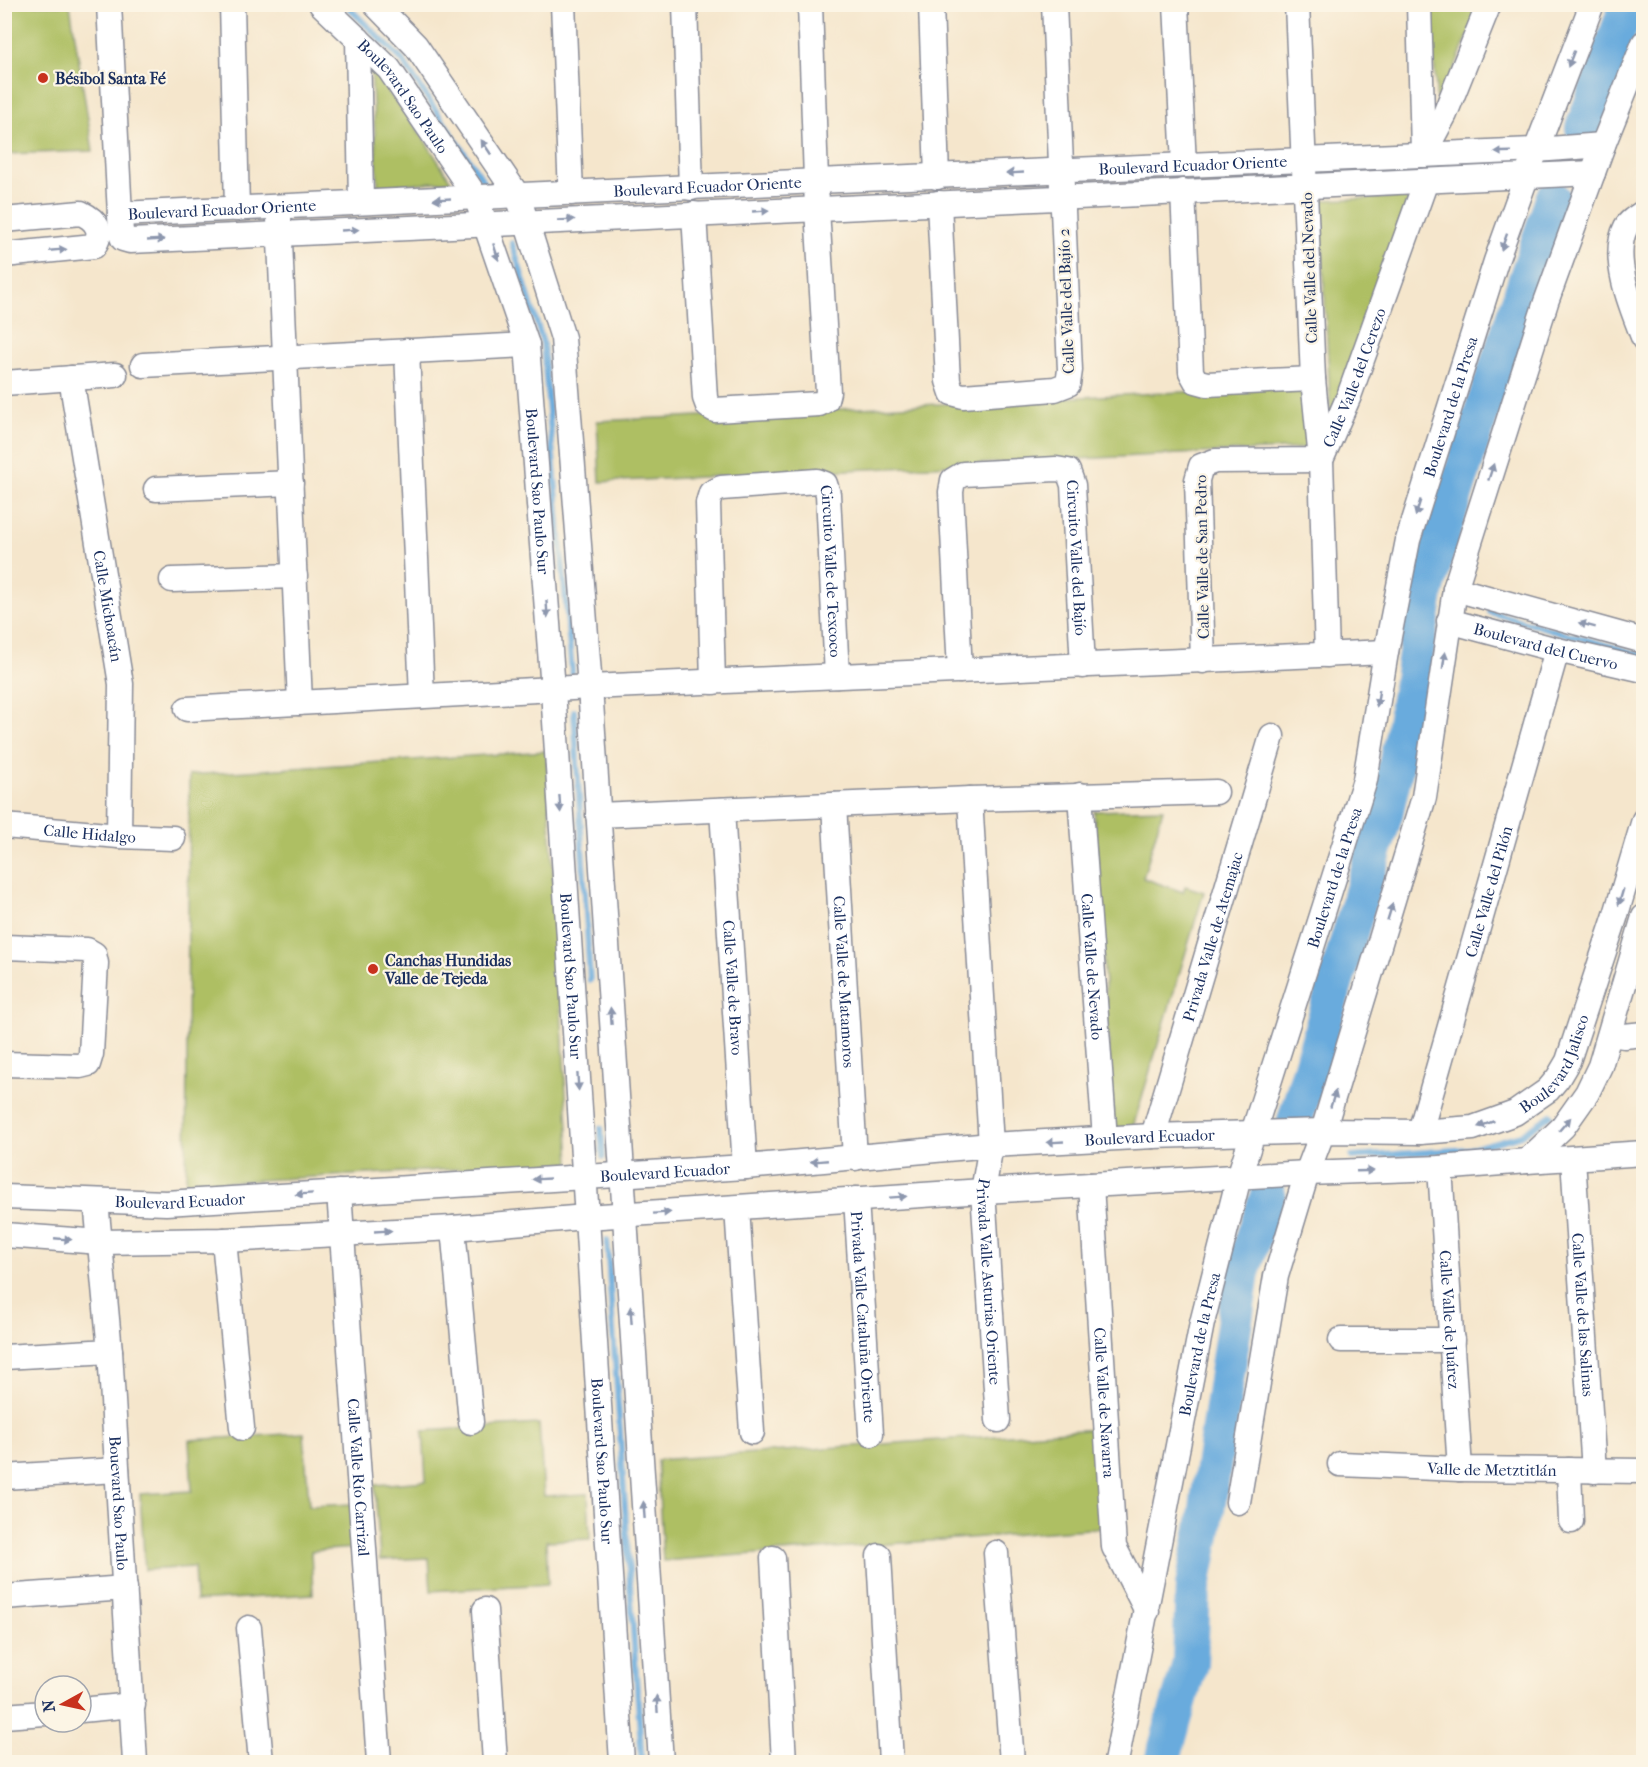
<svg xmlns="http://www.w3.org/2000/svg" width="1648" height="1767" viewBox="0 0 1648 1767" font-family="'IM FELL French Canon',serif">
  <rect width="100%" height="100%" fill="#fcf5e5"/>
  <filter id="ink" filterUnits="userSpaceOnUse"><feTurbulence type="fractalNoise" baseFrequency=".0167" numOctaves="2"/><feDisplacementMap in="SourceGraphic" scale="12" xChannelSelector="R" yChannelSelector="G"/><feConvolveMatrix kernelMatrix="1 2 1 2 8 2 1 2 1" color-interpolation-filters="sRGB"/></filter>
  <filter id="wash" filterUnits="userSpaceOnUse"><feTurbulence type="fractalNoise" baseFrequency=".008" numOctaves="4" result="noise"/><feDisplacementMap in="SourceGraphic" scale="24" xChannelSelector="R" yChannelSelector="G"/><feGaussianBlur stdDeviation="1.35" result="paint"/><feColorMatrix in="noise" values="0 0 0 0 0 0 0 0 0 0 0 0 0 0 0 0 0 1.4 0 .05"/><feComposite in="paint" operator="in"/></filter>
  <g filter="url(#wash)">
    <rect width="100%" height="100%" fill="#f5e6cc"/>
    <!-- green -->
    <g fill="#aebf63" stroke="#647760" stroke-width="1.5">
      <polygon points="4,5 70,5 93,151 5,154"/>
      <polygon points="1431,5 1481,5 1437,109"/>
      <polygon points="371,70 418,130 451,181 378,186"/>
      <polygon points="1409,197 1331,421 1320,200"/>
      <polygon points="1304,386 1307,448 600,482 597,421"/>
      <polygon points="546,751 570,1163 186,1184 189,775"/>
      <polygon points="1163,809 1143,878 1183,892 1185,886 1204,892 1133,1127 1114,1128 1094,811"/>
      <polygon points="539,1424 544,1496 588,1494 590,1539 546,1541 548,1584 431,1591 429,1558 380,1560 375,1485 426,1481 423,1431"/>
      <polygon points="1096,1429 1101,1528 663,1561 657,1460"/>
      <polygon points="304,1433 309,1506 353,1504 356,1548 311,1551 313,1594 196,1601 194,1567 145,1570 140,1494 192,1491 189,1440"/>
    </g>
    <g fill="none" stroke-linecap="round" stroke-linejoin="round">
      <!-- stream -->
      <g stroke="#69abdd" stroke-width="6">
        <polyline points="350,9 402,60 488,188"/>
        <polyline points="512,243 543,343 572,672"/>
        <polyline points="1490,612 1644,656"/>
        <polyline points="574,711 590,980"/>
        <polyline points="1303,1092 1309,1107"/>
        <polyline points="601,1128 603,1157"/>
        <polyline points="1352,1157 1471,1149 1521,1135 1551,1115"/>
        <polyline points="607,1240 642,1762"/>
      </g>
      <!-- river -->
      <g stroke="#69abdd" stroke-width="36">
        <polyline points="1583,128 1628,4"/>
        <polyline points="1295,1121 1385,814 1404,730 1426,592 1438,549 1471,444 1553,199"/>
        <polyline points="1162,1762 1190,1663 1193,1586 1204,1529 1242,1272 1268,1195"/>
      </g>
    </g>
  </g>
  <g filter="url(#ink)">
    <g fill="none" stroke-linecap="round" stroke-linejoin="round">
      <defs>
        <g id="minor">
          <polyline points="109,4 121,234 123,239 130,241 1593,173"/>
          <polyline points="232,4 237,209"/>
          <path id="s1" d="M321,4L389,69L476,197L527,345L553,690L622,1762"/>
          <polyline points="375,4 416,46 518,196 563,338 590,687 661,1762"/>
          <polyline points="563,4 571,193"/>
          <polyline points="685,4 691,188"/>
          <polyline points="931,4 937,177"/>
          <polyline points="1176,4 1184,165"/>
          <polyline points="1419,4 1423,152"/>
          <polyline points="358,39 361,202"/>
          <polyline points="1423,155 1445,114 1489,4"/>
          <polyline points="1183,191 1191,372 1196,381 1207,384 1313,379"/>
          <polyline points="939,203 948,381 952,393 963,396 1055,389 1068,384 1070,370 1054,4"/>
          <path d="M1644,212C1638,216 1629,221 1626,227C1610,258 1632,309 1644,339"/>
          <path id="s2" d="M120,214L817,181L1536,150L1603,145"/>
          <polyline points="694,214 705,398 708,406 715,410 819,404 826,400 828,392 817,209 810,4"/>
          <polyline points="279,218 300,703"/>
          <path d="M4,220L81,213C96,220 104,231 94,246L4,255"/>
          <polyline points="407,351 422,696"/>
          <polyline points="143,365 527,345"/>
          <path id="s3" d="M71,378L121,684L119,836"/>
          <polyline points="4,383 115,375"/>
          <polyline points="156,489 291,483"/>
          <polyline points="172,580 295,576"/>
          <polyline points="1455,589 1644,641"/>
          <path id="s4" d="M1449,621L1557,650L1644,670"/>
          <path id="s5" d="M1327,655L1321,460L1349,396L1426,181"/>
          <polyline points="1203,661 1197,480 1201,466 1215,461 1321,460 1313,379 1297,4"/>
          <path id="s6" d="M960,671L951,492L953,480L963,474L1056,469L1068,471L1073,485L1083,666"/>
          <path id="s7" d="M713,682L708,503L711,493L721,488L817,481L825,484L828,494L837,676"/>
          <polyline points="187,709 590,687 1386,652"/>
          <path id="s8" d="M1080,795L1105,1139"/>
          <path id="s9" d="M970,799L991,1145L983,1191L998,1420"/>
          <path id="s10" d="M834,805L855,1158"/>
          <path id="s11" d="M722,810L745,1167"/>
          <polyline points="598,815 970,799 1216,792"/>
          <path id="s12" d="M4,826L119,836L173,838"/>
          <polyline points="4,947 87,950 94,954 96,963 91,1054 88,1064 80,1066 4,1064"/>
          <polyline points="1610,1034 1624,1036 1644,1034"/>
          <path id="s13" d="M1420,1132L1557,650"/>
          <path id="s14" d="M1153,1136L1272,736"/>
          <path id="s15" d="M1573,1159L1594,1471"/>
          <polyline points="1527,1161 1644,1153"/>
          <path id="s16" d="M1440,1168L1460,1469"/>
          <path id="s17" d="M1091,1185L1114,1547L1147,1611"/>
          <path id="s18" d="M339,1192L379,1762"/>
          <path id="s19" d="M4,1197L166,1203L745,1167L991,1145L1153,1136L1323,1131L1420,1132L1473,1128L1515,1113L1548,1090L1558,1078L1568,1061L1615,918L1644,820"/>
          <path id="s20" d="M856,1199L871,1434"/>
          <path id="s21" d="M96,1201L110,1351L135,1762"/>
          <polyline points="737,1208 752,1432"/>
          <polyline points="453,1228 471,1422"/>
          <polyline points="4,1235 101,1242 224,1240 453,1228 586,1217 983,1191 1307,1173 1440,1168 1527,1161 1563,1127 1587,1093 1600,1066 1644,917"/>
          <polyline points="224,1240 242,1428"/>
          <polyline points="1341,1340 1452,1340"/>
          <polyline points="4,1357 110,1351"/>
          <path id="s22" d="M1340,1464L1460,1469L1644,1471"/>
          <polyline points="1569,1470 1571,1521"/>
          <polyline points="4,1477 117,1470"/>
          <polyline points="1238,1502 1276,1276 1307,1173 1323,1131 1424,797 1455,589 1546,302 1603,145 1644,43"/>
          <polyline points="996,1553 1012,1762"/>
          <polyline points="879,1556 891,1762"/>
          <polyline points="773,1558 784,1762"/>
          <polyline points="4,1597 125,1588"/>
          <polyline points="485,1610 495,1762"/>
          <polyline points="249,1628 261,1762"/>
          <polyline points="81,1710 133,1705"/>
          <polyline points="4,1716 45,1713"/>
          <path id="s23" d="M1116,1762L1202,1323L1239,1177L1365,780L1386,652L1408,540L1496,261L1536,150L1592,4"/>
        </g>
      </defs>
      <!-- minor casing -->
      <use href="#minor" stroke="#888a95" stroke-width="27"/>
      <!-- minor -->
      <use href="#minor" stroke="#fff" stroke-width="24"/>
    </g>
    <!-- one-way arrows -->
    <defs><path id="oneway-solid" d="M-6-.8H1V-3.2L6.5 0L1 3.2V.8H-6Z" transform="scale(1.5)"/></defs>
    <g fill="#8d97ae">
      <use href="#oneway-solid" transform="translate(1571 59) rotate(111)"/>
      <use href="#oneway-solid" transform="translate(486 147) rotate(-124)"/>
      <use href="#oneway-solid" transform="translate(1503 152) rotate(178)"/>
      <use href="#oneway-solid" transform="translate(1015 173) rotate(177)"/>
      <use href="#oneway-solid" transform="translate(442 199) rotate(177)"/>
      <use href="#oneway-solid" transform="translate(761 211) rotate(-3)"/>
      <use href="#oneway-solid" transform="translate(566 220) rotate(-3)"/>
      <use href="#oneway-solid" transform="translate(350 230) rotate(-3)"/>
      <use href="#oneway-solid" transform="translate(156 240) rotate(-3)"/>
      <use href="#oneway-solid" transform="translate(1504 242) rotate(110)"/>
      <use href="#oneway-solid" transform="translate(58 250) rotate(-5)"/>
      <use href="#oneway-solid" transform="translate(496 252) rotate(72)"/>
      <use href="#oneway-solid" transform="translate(1491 472) rotate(-72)"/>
      <use href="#oneway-solid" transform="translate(1418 508) rotate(107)"/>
      <use href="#oneway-solid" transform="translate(547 609) rotate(86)"/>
      <use href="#oneway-solid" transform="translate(1587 625) rotate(-165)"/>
      <use href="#oneway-solid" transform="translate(1444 660) rotate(-82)"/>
      <use href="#oneway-solid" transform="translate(1378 698) rotate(99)"/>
      <use href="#oneway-solid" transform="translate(560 804) rotate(86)"/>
      <use href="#oneway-solid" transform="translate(1621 897) rotate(106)"/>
      <use href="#oneway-solid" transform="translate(1390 912) rotate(-73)"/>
      <use href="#oneway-solid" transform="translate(611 1016) rotate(-94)"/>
      <use href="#oneway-solid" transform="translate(578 1082) rotate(86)"/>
      <use href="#oneway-solid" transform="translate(1333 1099) rotate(-73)"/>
      <use href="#oneway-solid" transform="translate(1486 1124) rotate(160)"/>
      <use href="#oneway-solid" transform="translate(1565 1124) rotate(-49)"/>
      <use href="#oneway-solid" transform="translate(1055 1142) rotate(177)"/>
      <use href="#oneway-solid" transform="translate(819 1161) rotate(175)"/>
      <use href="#oneway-solid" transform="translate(1365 1171) rotate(-2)"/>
      <use href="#oneway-solid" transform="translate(541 1179) rotate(177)"/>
      <use href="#oneway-solid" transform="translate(304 1194) rotate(176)"/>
      <use href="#oneway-solid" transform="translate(898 1197) rotate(-4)"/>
      <use href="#oneway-solid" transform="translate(662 1213) rotate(-4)"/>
      <use href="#oneway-solid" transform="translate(383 1231) rotate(-3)"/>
      <use href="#oneway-solid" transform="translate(63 1239) rotate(5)"/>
      <use href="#oneway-solid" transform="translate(631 1315) rotate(-94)"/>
      <use href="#oneway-solid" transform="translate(644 1510) rotate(-94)"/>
      <use href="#oneway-solid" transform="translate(657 1704) rotate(-94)"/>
    </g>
  </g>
  <!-- markers -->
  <g fill="#c8321e" stroke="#fcf5e5" stroke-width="2">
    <circle cx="43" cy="78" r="6"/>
    <circle cx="373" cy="969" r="6"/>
  </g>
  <g text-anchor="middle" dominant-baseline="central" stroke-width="4.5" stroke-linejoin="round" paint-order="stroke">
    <!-- poi labels -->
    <g font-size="16" font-weight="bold" fill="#1b2f5e" stroke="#fcf5e5" text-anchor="start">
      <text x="55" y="78">Bésibol Santa Fé</text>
      <text x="385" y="960">Canchas Hundidas<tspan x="385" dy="18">Valle de Tejeda</tspan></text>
    </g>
    <!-- street labels -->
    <g font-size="16" fill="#1b2f5e" stroke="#fcf5e5">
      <text stroke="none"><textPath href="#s1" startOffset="124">Boulevard Sao Paulo</textPath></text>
      <text stroke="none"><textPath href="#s2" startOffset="1074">Boulevard Ecuador Oriente</textPath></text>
      <text stroke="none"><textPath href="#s2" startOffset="588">Boulevard Ecuador Oriente</textPath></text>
      <text stroke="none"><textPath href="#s2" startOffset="102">Boulevard Ecuador Oriente</textPath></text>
      <text transform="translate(1309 268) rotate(-92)">Calle Valle del Nevado</text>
      <text transform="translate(1066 301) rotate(-92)">Calle Valle del Bajío 2</text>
      <text stroke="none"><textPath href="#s5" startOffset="284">Calle Valle del Cerezo</textPath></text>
      <text stroke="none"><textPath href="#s23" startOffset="1398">Boulevard de la Presa</textPath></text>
      <text stroke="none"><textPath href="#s1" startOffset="552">Boulevard Sao Paulo Sur</textPath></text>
      <text transform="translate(1202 557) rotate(-91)">Calle Valle de San Pedro</text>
      <text stroke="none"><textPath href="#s6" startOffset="396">Circuito Valle del Bajío</textPath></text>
      <text stroke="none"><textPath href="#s7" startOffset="393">Circuito Valle de Texcoco</textPath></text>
      <text stroke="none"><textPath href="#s3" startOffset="231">Calle Michoacán</textPath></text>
      <text stroke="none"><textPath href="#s4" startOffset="100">Boulevard del Cuervo</textPath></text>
      <text stroke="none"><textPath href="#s12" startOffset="86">Calle Hidalgo</textPath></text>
      <text stroke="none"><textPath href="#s23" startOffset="912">Boulevard de la Presa</textPath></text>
      <text stroke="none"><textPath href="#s13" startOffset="250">Calle Valle del Pilón</textPath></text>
      <text stroke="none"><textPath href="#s14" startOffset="208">Privada Valle de Atemajac</textPath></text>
      <text stroke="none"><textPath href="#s8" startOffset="172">Calle Valle de Nevado</textPath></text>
      <text stroke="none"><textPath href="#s1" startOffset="1038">Boulevard Sao Paulo Sur</textPath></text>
      <text stroke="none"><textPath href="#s10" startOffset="177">Calle Valle de Matamoros</textPath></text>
      <text stroke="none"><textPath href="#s11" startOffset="178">Calle Valle de Bravo</textPath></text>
      <text stroke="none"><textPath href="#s19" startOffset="1582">Boulevard Jalisco</textPath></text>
      <text stroke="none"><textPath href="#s19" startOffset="1148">Boulevard Ecuador</textPath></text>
      <text stroke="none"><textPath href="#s19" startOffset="662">Boulevard Ecuador</textPath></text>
      <text stroke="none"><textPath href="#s19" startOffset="176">Boulevard Ecuador</textPath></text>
      <text stroke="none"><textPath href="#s9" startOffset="484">Privada Valle Asturias Oriente</textPath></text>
      <text stroke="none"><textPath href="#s15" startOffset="156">Calle Valle de las Salinas</textPath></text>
      <text stroke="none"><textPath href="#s20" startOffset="118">Privada Valle Cataluña Oriente</textPath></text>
      <text stroke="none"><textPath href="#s16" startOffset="152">Calle Valle de Juárez</textPath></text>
      <text stroke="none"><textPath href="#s23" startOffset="426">Boulevard de la Presa</textPath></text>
      <text stroke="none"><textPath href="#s17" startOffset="218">Calle Valle de Navarra</textPath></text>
      <text stroke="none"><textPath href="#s1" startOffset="1524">Boulevard Sao Paulo Sur</textPath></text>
      <text stroke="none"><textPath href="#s22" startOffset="152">Valle de Metztitlán</textPath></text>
      <text stroke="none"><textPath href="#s18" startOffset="286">Calle Valle Río Carrizal</textPath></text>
      <text stroke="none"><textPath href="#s21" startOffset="303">Bouevard Sao Paulo</textPath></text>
    </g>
  </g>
  <!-- margin -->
  <rect width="1648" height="1767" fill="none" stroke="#fcf5e5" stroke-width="24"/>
  <!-- north arrow -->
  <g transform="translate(63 1704) rotate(262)"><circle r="28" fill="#fcf5e5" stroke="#a2a6af" stroke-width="1.5"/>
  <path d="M0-4.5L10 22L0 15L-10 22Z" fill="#c8321e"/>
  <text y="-9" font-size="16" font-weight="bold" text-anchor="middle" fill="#1b2f5e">N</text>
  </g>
</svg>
